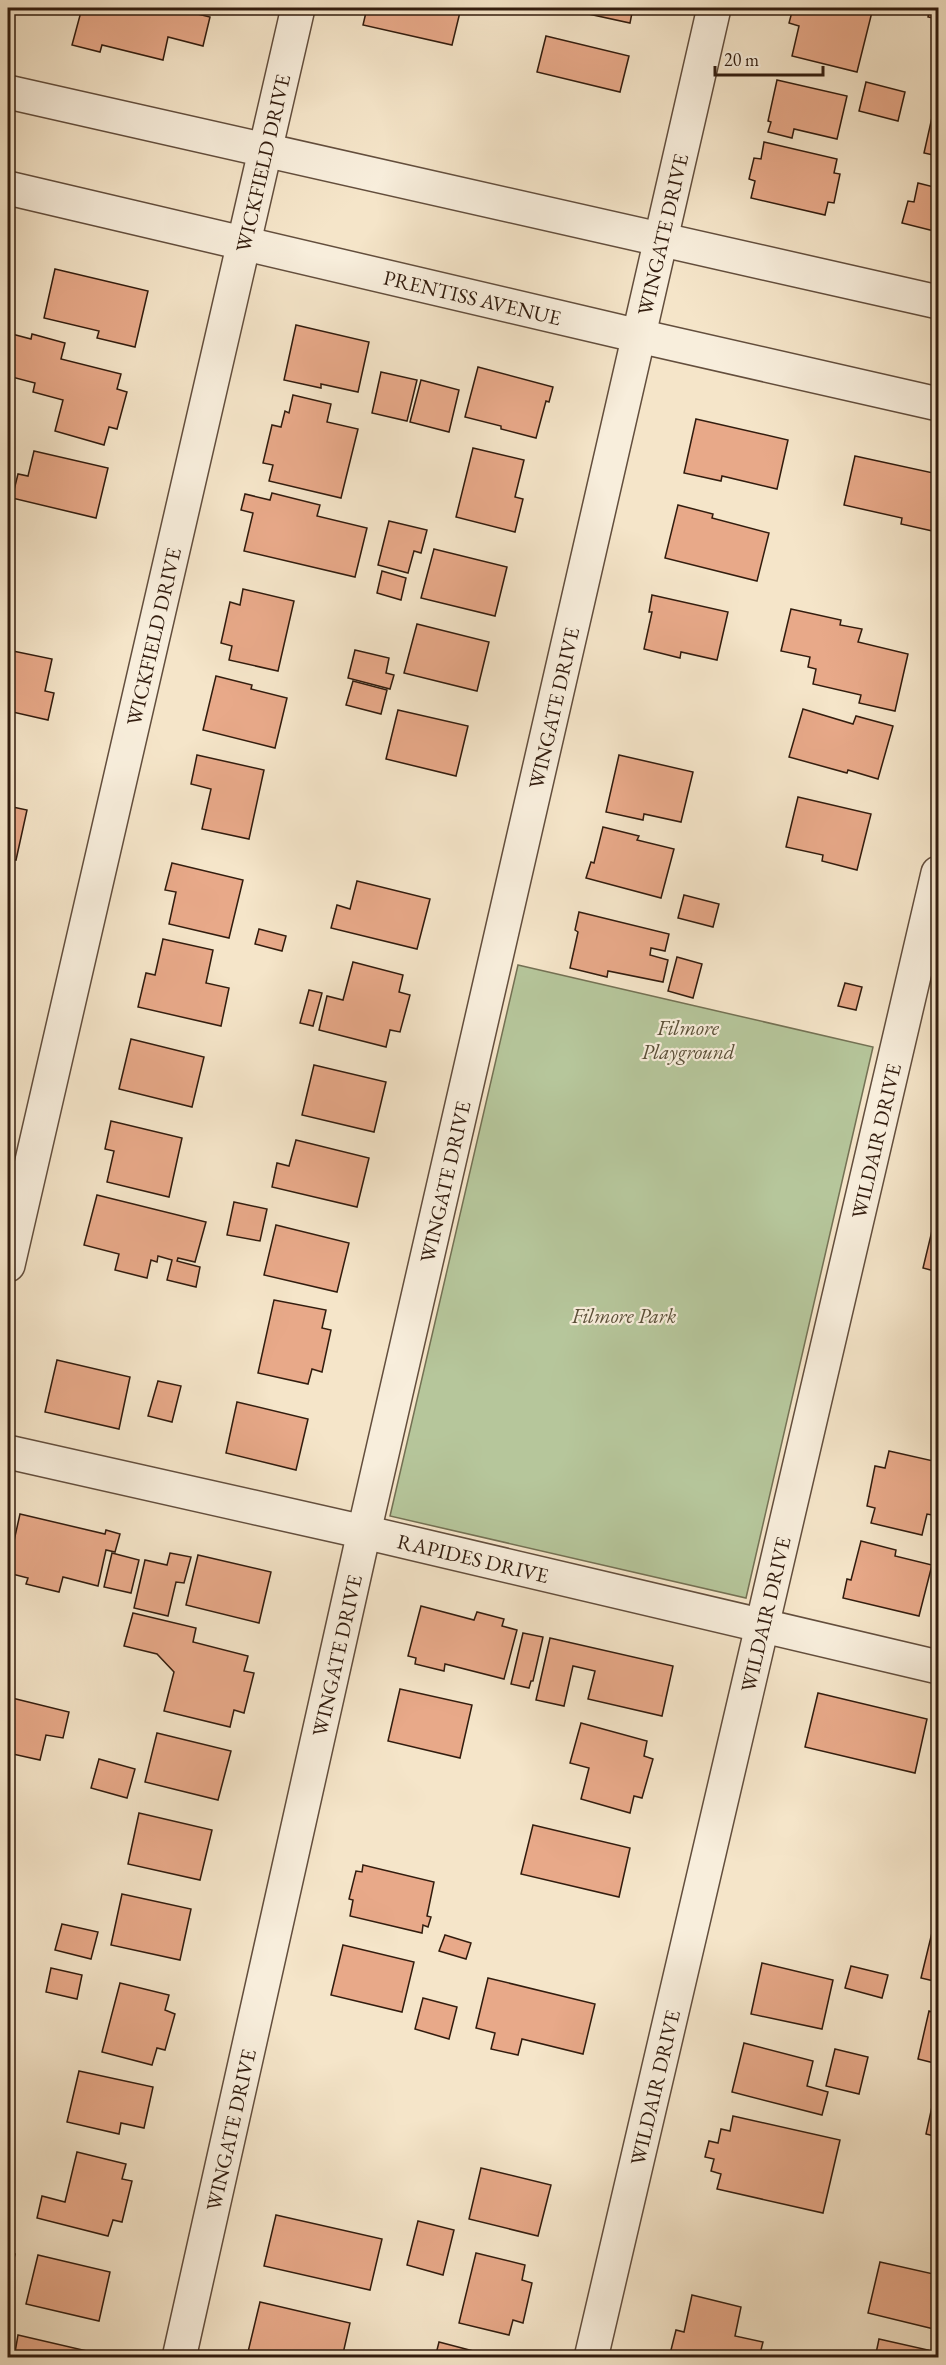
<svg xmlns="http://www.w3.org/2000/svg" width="946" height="2365" viewBox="0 0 946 2365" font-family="'EB Garamond',serif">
  <rect width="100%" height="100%" fill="#f5e5c9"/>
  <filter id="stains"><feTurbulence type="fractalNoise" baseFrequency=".00333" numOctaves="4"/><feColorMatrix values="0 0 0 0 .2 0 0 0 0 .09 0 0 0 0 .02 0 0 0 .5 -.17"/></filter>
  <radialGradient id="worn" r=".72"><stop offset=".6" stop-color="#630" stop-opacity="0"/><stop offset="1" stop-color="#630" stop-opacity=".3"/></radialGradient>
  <!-- green -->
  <polygon fill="#b6c69b" stroke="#747154" stroke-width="1.5" points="518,965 873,1047 746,1598 390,1516"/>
  <!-- building -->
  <g fill="#e8a989" stroke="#321c0e" stroke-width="1.5">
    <polygon points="82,8 173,8 210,17 203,46 168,37 163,60 102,45 100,52 72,45"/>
    <polygon points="367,8 461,8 452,45 363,25"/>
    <polygon points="561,8 633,8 630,23"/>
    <polygon points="793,8 873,8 857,72 792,56 799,26 789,23"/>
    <polygon points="930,8 938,8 938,19 928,17"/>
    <polygon points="546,36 629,56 620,92 537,72"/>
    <polygon points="777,80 847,96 837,139 794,129 792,138 768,132 771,122 768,121"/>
    <polygon points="866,82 905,92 898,121 859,111"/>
    <polygon points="935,104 938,105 938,156 924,153"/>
    <polygon points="764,142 837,159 834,173 840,174 834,203 828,202 825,215 751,198 755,181 749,179 754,158 761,159"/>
    <polygon points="918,183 938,188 938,232 902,223 908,201 914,202"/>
    <polygon points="55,269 148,291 135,347 97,338 99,331 44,318"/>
    <polygon points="296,325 369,342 358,392 321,384 321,388 284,380"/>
    <polygon points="12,334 31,339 32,334 65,343 61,359 121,374 117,389 127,392 117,429 109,427 104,445 55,431 63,400 33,392 35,383 8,376 8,352"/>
    <polygon points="478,367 553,387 549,402 546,401 536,438 501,429 501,426 465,417"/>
    <polygon points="381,372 417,380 407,421 372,413"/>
    <polygon points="421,380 459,390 449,432 410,422"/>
    <polygon points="293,395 331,404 327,422 358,429 341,498 269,481 273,465 263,463 272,425 281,427 285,411 289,413"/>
    <polygon points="696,419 788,440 777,489 722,476 721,481 684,473"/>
    <polygon points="473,448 524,460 515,497 523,499 515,532 456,517"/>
    <polygon points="34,451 108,468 96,518 12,498 18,474 28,476"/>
    <polygon points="855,456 938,474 937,532 901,524 902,518 844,505"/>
    <polygon points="272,493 320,505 317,516 367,528 355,577 244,551 253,513 241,510 245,494 270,500"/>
    <polygon points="678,505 713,514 712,518 769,533 757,581 665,558"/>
    <polygon points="389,521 427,530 421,553 414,551 408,573 378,565"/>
    <polygon points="434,549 507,567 495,616 421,598"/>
    <polygon points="382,571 406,578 401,600 377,593"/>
    <polygon points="243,589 294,601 278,671 229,660 232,646 221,643 230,602 240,605"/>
    <polygon points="652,595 728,612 717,660 681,652 680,658 644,649 652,612 649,612"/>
    <polygon points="791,609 841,620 840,625 862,629 858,642 908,654 895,711 859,703 861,695 813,684 816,669 808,667 810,657 781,651"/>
    <polygon points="417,624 489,642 477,691 404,673"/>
    <polygon points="8,650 52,659 45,691 54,693 48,720 8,711"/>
    <polygon points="355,650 389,658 386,673 394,675 390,689 348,678"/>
    <polygon points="216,676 252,685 251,689 287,698 275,748 203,730"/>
    <polygon points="353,681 387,690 381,714 346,705"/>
    <polygon points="803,709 853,724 856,716 893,726 878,779 848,770 847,773 789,757"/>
    <polygon points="398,710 468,726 456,776 386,759"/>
    <polygon points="197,755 264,770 249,839 202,829 211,789 191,784"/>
    <polygon points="619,755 693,772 681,822 644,814 643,820 606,812"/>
    <polygon points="798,797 871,814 857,870 822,861 823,855 786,847"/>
    <polygon points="8,806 27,810 16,860 8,858"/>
    <polygon points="603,827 639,836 637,840 674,849 661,898 586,878 591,862 594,863"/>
    <polygon points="172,863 243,880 229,938 169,924 176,892 165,890"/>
    <polygon points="357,881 430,899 417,949 331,928 337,905 350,909"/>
    <polygon points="8,882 14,884 8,908"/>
    <polygon points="684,895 719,904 713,927 678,918"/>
    <polygon points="579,912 669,934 665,951 651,948 650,955 668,960 663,982 608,971 607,977 570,968 578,932 575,930"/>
    <polygon points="259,929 286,936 282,951 255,944"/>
    <polygon points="163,939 213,950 206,983 229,988 221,1026 138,1007 146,973 155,975"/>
    <polygon points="677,957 702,964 693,998 668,991"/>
    <polygon points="353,962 403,975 399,992 410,995 400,1032 390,1030 386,1047 319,1030 327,996 343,1000"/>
    <polygon points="845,983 862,987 856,1010 838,1006"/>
    <polygon points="309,990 322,993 313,1026 300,1023"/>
    <polygon points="131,1039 204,1057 192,1107 119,1089"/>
    <polygon points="314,1065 386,1082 374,1132 302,1115"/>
    <polygon points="111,1121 182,1138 169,1197 107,1182 114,1151 105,1149"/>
    <polygon points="296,1140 369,1158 357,1207 272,1187 277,1163 289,1166"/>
    <polygon points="97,1195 206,1222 195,1262 178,1258 177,1261 200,1267 196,1287 167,1280 172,1260 158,1256 157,1262 151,1260 147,1278 115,1270 119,1254 84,1245"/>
    <polygon points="234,1202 267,1209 260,1241 227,1235"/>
    <polygon points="938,1206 938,1272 923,1268"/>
    <polygon points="276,1225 349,1243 337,1292 264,1275"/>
    <polygon points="274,1300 326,1310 322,1328 331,1330 322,1372 312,1369 308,1384 258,1373"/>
    <polygon points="57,1360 130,1377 119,1429 45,1412"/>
    <polygon points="158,1381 181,1386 172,1422 148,1416"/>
    <polygon points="237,1402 308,1419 296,1470 226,1453"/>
    <polygon points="889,1451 938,1462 938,1516 927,1514 922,1535 871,1523 875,1508 867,1506 875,1466 885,1468"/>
    <polygon points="20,1514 105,1534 106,1530 120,1534 115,1552 106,1550 98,1586 63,1577 59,1592 26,1584 28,1578 12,1574 14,1564 9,1563"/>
    <polygon points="861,1541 896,1550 895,1556 932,1565 919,1616 843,1598 847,1579 851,1580"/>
    <polygon points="112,1553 139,1560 131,1593 104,1587"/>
    <polygon points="170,1553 191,1557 184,1583 176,1582 168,1616 134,1608 145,1560 167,1565"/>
    <polygon points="198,1555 271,1572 259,1623 186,1605"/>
    <polygon points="421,1606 474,1620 477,1612 504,1619 502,1626 517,1630 504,1679 445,1664 444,1671 415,1664 416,1658 408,1656"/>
    <polygon points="133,1613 196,1628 193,1642 248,1656 244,1671 254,1673 244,1713 234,1710 230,1727 164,1711 174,1672 157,1654 124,1646"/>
    <polygon points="523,1633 543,1637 533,1681 531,1681 529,1688 511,1684"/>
    <polygon points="550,1638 673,1666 662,1716 588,1699 595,1671 573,1666 564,1706 536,1700"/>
    <polygon points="400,1689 472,1705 460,1758 388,1741"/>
    <polygon points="818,1693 927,1719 915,1773 805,1747"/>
    <polygon points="8,1697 69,1712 63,1738 46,1735 40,1760 8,1753"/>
    <polygon points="581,1723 647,1741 644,1756 653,1759 642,1798 634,1796 630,1813 581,1799 589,1768 570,1763"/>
    <polygon points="157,1733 231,1751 218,1800 145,1782"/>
    <polygon points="99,1759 135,1769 127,1798 91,1788"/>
    <polygon points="139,1813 212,1830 200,1880 128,1864"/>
    <polygon points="533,1825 630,1848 619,1897 521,1874"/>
    <polygon points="363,1865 434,1882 427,1916 431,1917 428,1927 423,1925 422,1933 350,1916 353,1900 349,1899 356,1871 362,1872"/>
    <polygon points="122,1894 191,1909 180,1960 111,1945"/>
    <polygon points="937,1912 938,1912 938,1982 921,1978"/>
    <polygon points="62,1924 98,1932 91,1959 55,1950"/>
    <polygon points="445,1935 471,1943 466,1959 439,1951"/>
    <polygon points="343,1945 414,1962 402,2012 331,1995"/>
    <polygon points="762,1963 833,1980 822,2029 751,2014"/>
    <polygon points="851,1966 888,1975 882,1998 845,1988"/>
    <polygon points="51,1968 82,1975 77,1999 46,1992"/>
    <polygon points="488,1978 595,2004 583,2054 522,2039 518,2055 491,2049 495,2033 476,2028"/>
    <polygon points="120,1983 169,1995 165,2010 175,2014 165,2050 157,2048 152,2065 102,2052"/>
    <polygon points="423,1998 457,2007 449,2039 415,2029"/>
    <polygon points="929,2011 938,2014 938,2064 918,2059"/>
    <polygon points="744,2043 813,2061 807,2086 828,2092 822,2115 732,2092"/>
    <polygon points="835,2049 868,2057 859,2094 826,2086"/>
    <polygon points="79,2071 153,2087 144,2128 121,2123 119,2134 67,2122"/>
    <polygon points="938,2079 938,2137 926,2134"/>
    <polygon points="733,2116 840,2140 823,2213 717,2189 721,2174 711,2171 714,2159 705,2157 709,2141 718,2143 721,2129 730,2131"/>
    <polygon points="77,2152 126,2164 122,2179 132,2181 122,2222 113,2220 108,2236 37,2218 42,2196 65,2202"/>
    <polygon points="481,2168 551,2185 538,2236 469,2219"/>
    <polygon points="276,2215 382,2239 370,2290 264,2266"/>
    <polygon points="418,2221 454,2230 443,2275 407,2265"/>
    <polygon points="8,2252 15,2254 8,2285"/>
    <polygon points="476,2253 525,2265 522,2280 532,2283 523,2323 513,2320 509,2335 459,2323"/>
    <polygon points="38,2255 110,2272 99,2321 26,2304"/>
    <polygon points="880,2262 938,2275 938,2330 868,2313"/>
    <polygon points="692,2295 741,2307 735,2336 763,2342 759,2358 669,2358 676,2330 684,2332"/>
    <polygon points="260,2302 350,2323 342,2358 270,2358 248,2352"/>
    <polygon points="18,2335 100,2354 99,2358 14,2358"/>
    <polygon points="879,2339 928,2350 926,2358 875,2358"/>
    <polygon points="439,2342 500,2358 435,2358"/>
  </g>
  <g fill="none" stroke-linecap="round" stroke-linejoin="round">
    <defs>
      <g id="minor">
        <polyline points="8,92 938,302"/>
        <path id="s1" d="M8,188L639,336L938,404"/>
        <path id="s2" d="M8,1265L298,8"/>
        <path id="s3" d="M8,1452L364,1532L938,1667"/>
        <path id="s4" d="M179,2358L364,1532L714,8"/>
        <path id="s5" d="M591,2358L938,873"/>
      </g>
    </defs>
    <!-- minor casing -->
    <use href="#minor" stroke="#634e3d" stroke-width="36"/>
    <!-- minor -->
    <use href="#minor" stroke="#f8eedc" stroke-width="33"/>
  </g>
  <g text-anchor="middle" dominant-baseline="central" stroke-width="4.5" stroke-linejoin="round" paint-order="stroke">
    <!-- street labels -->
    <g font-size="21" fill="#321c0e" stroke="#f8eedc">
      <text stroke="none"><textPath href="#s2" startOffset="1131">WICKFIELD DRIVE</textPath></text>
      <text stroke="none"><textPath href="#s4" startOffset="2178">WINGATE DRIVE</textPath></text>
      <text stroke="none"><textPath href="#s1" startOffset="477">PRENTISS AVENUE</textPath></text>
      <text stroke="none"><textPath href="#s2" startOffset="645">WICKFIELD DRIVE</textPath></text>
      <text stroke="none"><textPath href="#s4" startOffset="1692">WINGATE DRIVE</textPath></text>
      <text stroke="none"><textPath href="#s5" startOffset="1250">WILDAIR DRIVE</textPath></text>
      <text stroke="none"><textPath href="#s4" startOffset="1206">WINGATE DRIVE</textPath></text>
      <text stroke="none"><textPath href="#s3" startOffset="477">RAPIDES DRIVE</textPath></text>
      <text stroke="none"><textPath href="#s5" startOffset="764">WILDAIR DRIVE</textPath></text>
      <text stroke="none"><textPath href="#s4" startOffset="720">WINGATE DRIVE</textPath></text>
      <text stroke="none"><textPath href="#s5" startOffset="278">WILDAIR DRIVE</textPath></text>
      <text stroke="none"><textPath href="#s4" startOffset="234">WINGATE DRIVE</textPath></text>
    </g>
    <!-- park labels -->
    <g font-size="21" font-style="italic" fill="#5a4f38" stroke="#f8eedc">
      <text x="688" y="1027">Filmore<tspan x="688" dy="24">Playground</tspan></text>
      <text x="624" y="1315">Filmore Park</text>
    </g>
  </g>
  <!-- margin -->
  <rect width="946" height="2365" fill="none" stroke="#f5e5c9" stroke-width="30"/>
  <rect x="9" y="9" width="928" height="2347" fill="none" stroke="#321c0e" stroke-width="3"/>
  <rect x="15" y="15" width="916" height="2335" fill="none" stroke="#321c0e" stroke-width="1.5"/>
  <!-- scale -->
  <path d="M715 66v9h108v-9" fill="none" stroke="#321c0e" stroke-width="3"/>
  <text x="724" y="66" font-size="18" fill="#321c0e" stroke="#f8eedc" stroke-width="4.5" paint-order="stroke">20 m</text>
  <rect width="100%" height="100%" filter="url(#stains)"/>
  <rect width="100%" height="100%" fill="url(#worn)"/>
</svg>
